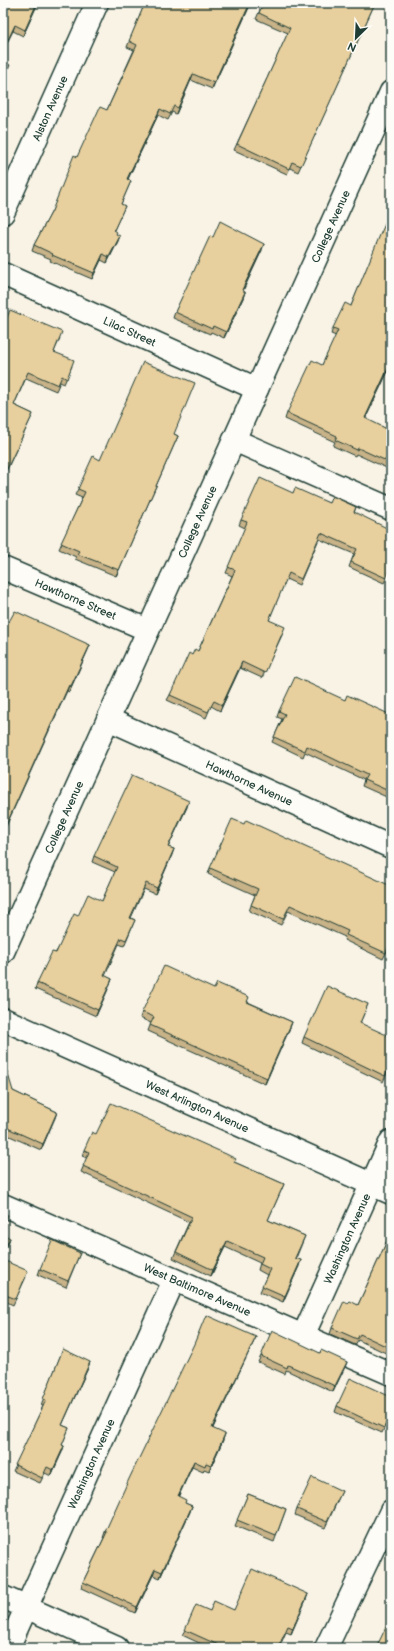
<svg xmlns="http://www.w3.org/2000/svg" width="394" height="1651" viewBox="0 0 394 1651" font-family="'Balsamiq Sans',sans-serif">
  <rect width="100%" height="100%" fill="#f9f3e5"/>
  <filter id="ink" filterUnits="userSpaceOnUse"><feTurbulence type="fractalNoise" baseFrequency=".025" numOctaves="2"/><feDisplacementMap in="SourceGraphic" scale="8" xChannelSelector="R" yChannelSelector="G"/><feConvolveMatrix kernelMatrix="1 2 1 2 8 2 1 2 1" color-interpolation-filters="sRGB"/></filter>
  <g filter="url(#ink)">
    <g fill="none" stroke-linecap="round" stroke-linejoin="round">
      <defs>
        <g id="street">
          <path id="s1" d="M3,213L97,3"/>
          <path id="s2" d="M3,274L257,389"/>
          <polyline points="234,440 391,509"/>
          <path id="s3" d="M3,568L148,630"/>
          <path id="s4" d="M108,719L391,847"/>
          <path id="s5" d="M3,952L391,92"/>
          <path id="s6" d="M3,1019L391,1193"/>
          <path id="s7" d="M3,1205L391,1374"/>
          <path id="s8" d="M303,1336L391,1141"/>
          <polyline points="3,1597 117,1648"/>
          <path id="s9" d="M8,1648L174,1280"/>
          <polyline points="326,1648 391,1511"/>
        </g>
      </defs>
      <!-- street casing -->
      <use href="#street" stroke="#1f3d34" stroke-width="25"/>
      <!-- street -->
      <use href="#street" stroke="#fdfcf7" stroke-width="22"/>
    </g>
    <!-- wall -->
    <g fill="#c8b288" stroke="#1f3d34">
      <polygon points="3,3 38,3 23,36 13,31"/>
      <polygon points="145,3 251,3 212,89 191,80 176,114 172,112 168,120 158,115 128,179 131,181 121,204 125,206 114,230 116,234 118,241 107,263 101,260 92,279 50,261 51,259 32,251 34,245 52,211 77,157 107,110 134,50 127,47"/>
      <polygon points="263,3 375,3 298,172 290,168 287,174 234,150 288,33 256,19"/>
      <polygon points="391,211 391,367 390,367 365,419 391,431 391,470 356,454 355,456 333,446 335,442 285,419 287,413 322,365 336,336 331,334 333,328 351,306"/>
      <polygon points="213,237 262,250 243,291 245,292 243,298 224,338 211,332 210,334 173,318 175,312"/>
      <polygon points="6,320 60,338 54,352 72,366 64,384 60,382 56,391 26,378 14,405 33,414 3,478"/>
      <polygon points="174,434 178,436 175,442 116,576 75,559 76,557 59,549 82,498 75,495 78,489 100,460"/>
      <polygon points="293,493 329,503 356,507 354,513 389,535 391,568 384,583 349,567 354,554 319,539 299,585 286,579 269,620 283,633 262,678 240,668 220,711 211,706 206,718 167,700 170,695 192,655 198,651 232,576 226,573 245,528 239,525 241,520"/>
      <polygon points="7,625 90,645 69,692 67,691"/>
      <polygon points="345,700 391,715 391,799 362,786 364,780 305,752 303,757 272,742 282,719 277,717 279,711"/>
      <polygon points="187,807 168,847 174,849 155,894 144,889 131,918 135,920 124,946 119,944 105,976 112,979 96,1016 35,989 37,983 78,916 102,901 115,872 92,862 94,856"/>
      <polygon points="210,868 391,886 391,953 387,951 383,959 344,940 345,937 288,911 281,925 249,911 255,895 208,874"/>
      <polygon points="214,989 248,1002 292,1022 265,1084 148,1031 151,1023 140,1018 142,1012"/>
      <polygon points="368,1004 360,1023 391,1065 383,1082 302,1043 304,1037"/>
      <polygon points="3,1081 13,1091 57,1112 41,1150 3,1133"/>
      <polygon points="96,1134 234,1162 284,1184 268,1220 305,1236 296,1258 299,1266 283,1302 260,1292 267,1275 258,1270 260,1263 225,1247 211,1276 173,1258 189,1222 81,1172 87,1158 82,1156 84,1150"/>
      <polygon points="391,1232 391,1347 388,1354 358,1340 355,1345 330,1334 332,1328 348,1303 358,1305"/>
      <polygon points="80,1253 66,1287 38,1275 40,1269"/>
      <polygon points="3,1260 26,1277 13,1305 3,1300"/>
      <polygon points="253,1343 213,1428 223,1440 209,1471 204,1469 203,1472 192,1467 178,1496 185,1503 192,1506 160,1578 153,1575 135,1613 81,1588 83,1582 104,1538 103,1538 105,1532"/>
      <polygon points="63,1349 88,1368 62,1425 69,1428 62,1445 64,1446 62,1452 51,1476 45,1473 40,1483 13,1471 43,1406 41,1405"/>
      <polygon points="320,1353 347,1362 333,1392 286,1370 285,1374 258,1362 261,1356"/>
      <polygon points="337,1406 391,1413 382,1433 335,1412"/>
      <polygon points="342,1491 325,1528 295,1515 297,1509"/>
      <polygon points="248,1494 286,1509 274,1542 235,1526"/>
      <polygon points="308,1594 291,1634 286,1632 279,1648 210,1648 182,1635 185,1630 210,1611 234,1610"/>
    </g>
    <!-- shaded-wall -->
    <g fill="#a2916f" stroke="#1f3d34">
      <polygon points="37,3 38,3 23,36 25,30"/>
      <polygon points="250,3 251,3 212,89 214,83"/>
      <polygon points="15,25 13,31 3,51 3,50"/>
      <polygon points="193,74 191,80 176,114 178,108"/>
      <polygon points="160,109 158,115 125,185 127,179"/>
      <polygon points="120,236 118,241 107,263 109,257"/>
      <polygon points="264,244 262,250 240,296 242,290"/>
      <polygon points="103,254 101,260 92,279 94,273"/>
      <polygon points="245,292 243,298 224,338 226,332"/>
      <polygon points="391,362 390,367 363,424 365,418"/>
      <polygon points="178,436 175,442 116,576 119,570"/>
      <polygon points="90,645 88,650 69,692 71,686"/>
      <polygon points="242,662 240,668 220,711 222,705"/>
      <polygon points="69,685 67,691 3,833 3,832"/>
      <polygon points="189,801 187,807 166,852 168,847"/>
      <polygon points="174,849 172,855 155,894 157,888"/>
      <polygon points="112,979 110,985 96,1016 98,1010"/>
      <polygon points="292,1022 290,1028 265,1084 267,1078"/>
      <polygon points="57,1112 55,1118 41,1150 43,1144"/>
      <polygon points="10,1238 8,1244 3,1253 3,1252"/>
      <polygon points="227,1241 225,1247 211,1276 213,1270"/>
      <polygon points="301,1260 299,1266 283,1302 285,1296"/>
      <polygon points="256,1337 253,1343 210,1434 212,1428"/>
      <polygon points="90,1362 88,1368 59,1431 62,1425"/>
      <polygon points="347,1362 345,1367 333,1392 335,1386"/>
      <polygon points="225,1434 223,1440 209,1471 211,1465"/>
      <polygon points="64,1446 62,1452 51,1476 53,1470"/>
      <polygon points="194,1461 192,1467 176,1502 178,1496"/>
      <polygon points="192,1506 190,1512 160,1578 162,1572"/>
      <polygon points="155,1569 153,1575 135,1613 137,1607"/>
      <polygon points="308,1594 306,1600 291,1634 293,1628"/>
    </g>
    <!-- building -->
    <g fill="#e8cf9e" stroke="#1f3d34">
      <polygon points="3,3 37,3 25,30 15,25 3,50"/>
      <polygon points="145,3 250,3 214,83 193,74 178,108 174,106 170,114 160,109 127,179 131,181 121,204 125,206 114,230 117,232 116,234 120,236 109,257 103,254 94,273 52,255 53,254 34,245 52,211 74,155 77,157 100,107 107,110 137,45 129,41"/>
      <polygon points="263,3 375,3 301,166 292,162 289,169 237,144 290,28 259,13"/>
      <polygon points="3,62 10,65 3,81"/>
      <polygon points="391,211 391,362 365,418 391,431 391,463 358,448 357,450 335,440 337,436 287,413 312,360 322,365 338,330 333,328 345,303 351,306 380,235"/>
      <polygon points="220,221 264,244 242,290 245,292 226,332 213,326 212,329 175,312 210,236 213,237"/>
      <polygon points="10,310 62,332 54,352 74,360 67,379 62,376 58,385 28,372 14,405 33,414 3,477 3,319 6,320"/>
      <polygon points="143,362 195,383 174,434 178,436 119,570 77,554 79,551 61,543 85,492 78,489 93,456 100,460"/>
      <polygon points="260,478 293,493 295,488 329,503 332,496 356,507 354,512 391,530 389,535 391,536 391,566 386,578 351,562 357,549 321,533 301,579 289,573 269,620 285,627 265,673 242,662 222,705 214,701 208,712 170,695 189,653 192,655 195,649 198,651 235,570 228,567 247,522 241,520"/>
      <polygon points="15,611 90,645 71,686 69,685 3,832 3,624 7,625"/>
      <polygon points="295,677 345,700 347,695 391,715 391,792 364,780 367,775 307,746 305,751 274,737 285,714 279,711"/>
      <polygon points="132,775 189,801 168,847 174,849 157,888 146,883 130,918 135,920 126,940 121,938 104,975 112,979 98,1010 37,983 52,952 56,953 74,914 78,916 88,894 102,901 117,867 94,856"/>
      <polygon points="232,819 244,824 246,820 391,886 391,946 389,945 386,953 346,935 348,931 290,905 283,919 251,905 258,889 210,868"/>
      <polygon points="164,966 214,989 217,983 249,997 247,1002 292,1022 267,1078 150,1025 154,1017 142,1012"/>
      <polygon points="327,986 368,1004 360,1023 391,1037 391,1063 385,1076 304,1037"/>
      <polygon points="7,1071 13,1091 57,1112 43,1144 3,1126 3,1081"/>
      <polygon points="111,1103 226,1154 236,1159 234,1162 284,1184 268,1220 305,1236 295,1258 301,1260 285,1296 262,1286 270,1269 260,1264 263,1257 227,1241 213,1270 176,1252 192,1217 83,1166 89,1152 84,1150 92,1132 96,1134"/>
      <polygon points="3,1213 8,1215 3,1228"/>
      <polygon points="391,1232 391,1346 390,1348 360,1334 357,1339 332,1328 344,1301 348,1303 350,1301 358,1305"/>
      <polygon points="3,1234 10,1238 3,1252"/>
      <polygon points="52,1240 80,1253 68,1281 40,1269"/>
      <polygon points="3,1260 28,1271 16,1299 3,1294"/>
      <polygon points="206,1315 256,1337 212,1428 225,1434 211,1465 206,1463 205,1466 194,1461 178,1496 186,1500 185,1503 192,1506 162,1572 155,1569 137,1607 83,1582 107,1532 105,1532 129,1479 194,1344"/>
      <polygon points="272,1330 320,1353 321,1350 347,1362 335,1386 288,1365 287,1368 261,1356"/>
      <polygon points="63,1349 90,1362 62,1425 69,1428 62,1445 64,1446 53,1470 47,1467 42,1478 15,1465 46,1400 43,1399"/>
      <polygon points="350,1378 391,1397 391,1412 384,1428 337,1406"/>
      <polygon points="312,1477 342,1491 327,1522 297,1509"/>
      <polygon points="248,1494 286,1509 276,1536 237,1520"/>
      <polygon points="252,1569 308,1594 293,1628 288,1626 278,1648 225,1648 185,1630 196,1605 210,1611 214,1601 234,1610"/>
      <polygon points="389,1621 391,1622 391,1648 376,1648"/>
    </g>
  </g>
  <g text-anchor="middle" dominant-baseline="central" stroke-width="3.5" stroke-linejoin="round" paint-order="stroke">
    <!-- street labels -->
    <g font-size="11" fill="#1f3d34" stroke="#fdfcf7">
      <text stroke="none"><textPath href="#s1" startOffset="115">Alston Avenue</textPath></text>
      <text stroke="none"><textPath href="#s5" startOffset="796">College Avenue</textPath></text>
      <text stroke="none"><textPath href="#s2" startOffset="139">Lilac Street</textPath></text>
      <text stroke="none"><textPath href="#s5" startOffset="472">College Avenue</textPath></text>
      <text stroke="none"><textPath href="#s3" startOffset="79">Hawthorne Street</textPath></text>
      <text stroke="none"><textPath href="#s4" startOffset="155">Hawthorne Avenue</textPath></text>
      <text stroke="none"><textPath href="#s5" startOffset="148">College Avenue</textPath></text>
      <text stroke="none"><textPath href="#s6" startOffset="213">West Arlington Avenue</textPath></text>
      <text stroke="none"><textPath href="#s8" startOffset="107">Washington Avenue</textPath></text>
      <text stroke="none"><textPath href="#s7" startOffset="212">West Baltimore Avenue</textPath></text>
      <text stroke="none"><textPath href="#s9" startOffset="202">Washington Avenue</textPath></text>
    </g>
  </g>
  <!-- margin -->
  <rect width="394" height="1651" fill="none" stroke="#fdfcf7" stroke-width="16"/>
  <rect x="8" y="8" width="378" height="1635" fill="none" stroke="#1f3d34" stroke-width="1.5" filter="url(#ink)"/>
  <!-- north arrow -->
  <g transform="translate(356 38) rotate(204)" stroke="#fdfcf7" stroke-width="3" paint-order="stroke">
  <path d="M0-3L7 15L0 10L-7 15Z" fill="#1f3d34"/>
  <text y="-6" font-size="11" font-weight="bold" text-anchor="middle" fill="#1f3d34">N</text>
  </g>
</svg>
